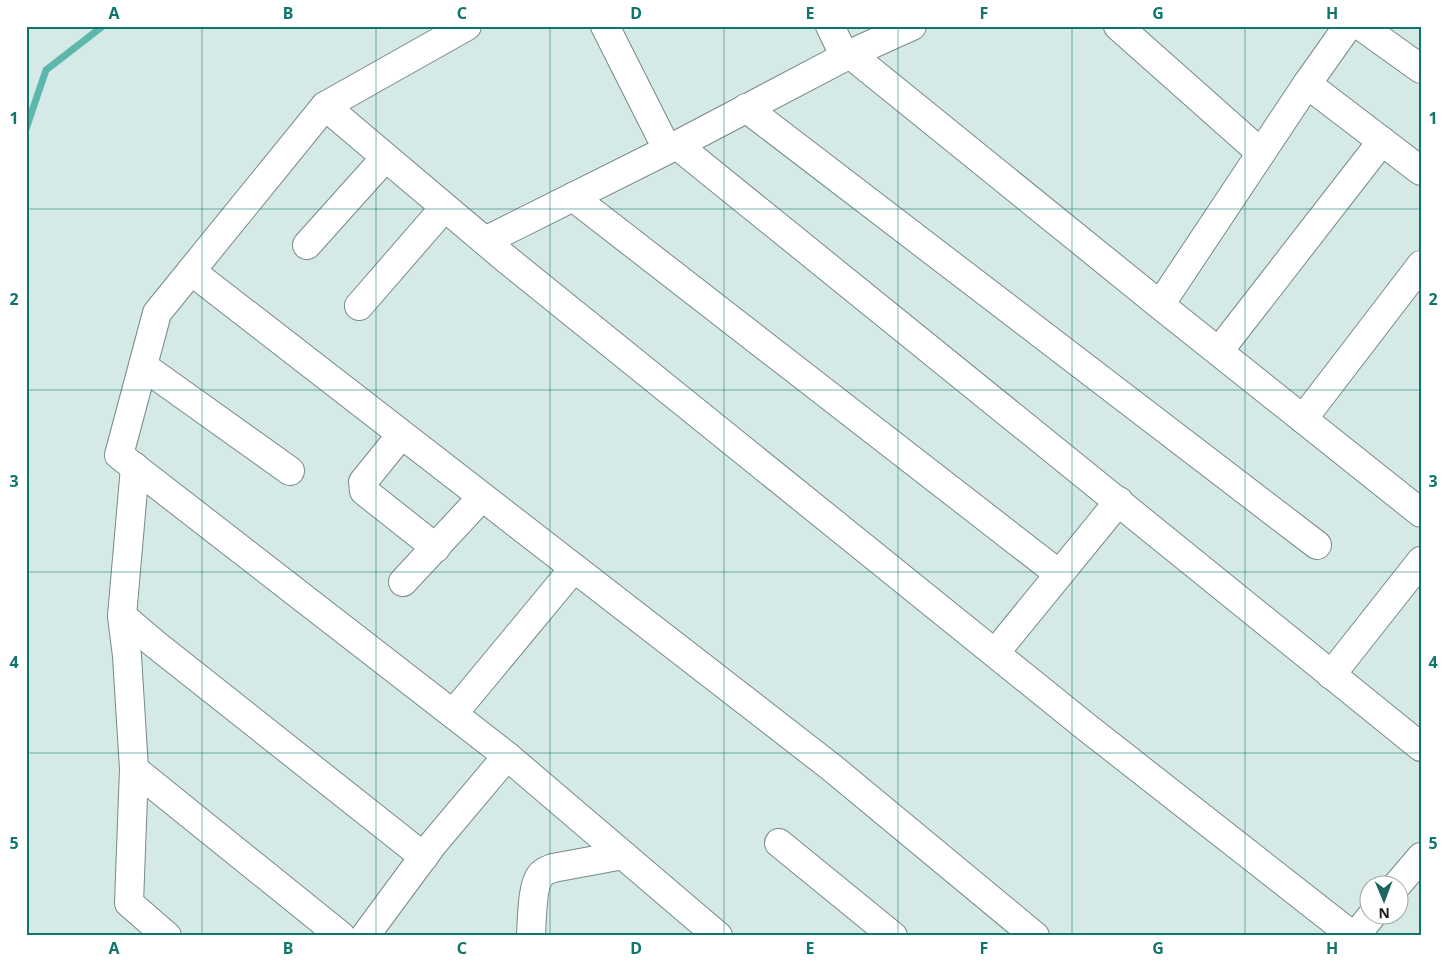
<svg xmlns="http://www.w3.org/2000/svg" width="1447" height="962" viewBox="0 0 1447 962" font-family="'Noto Sans',sans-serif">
  <rect width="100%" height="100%" fill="#d5e9e7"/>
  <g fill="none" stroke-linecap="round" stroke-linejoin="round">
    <!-- stream -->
    <polyline stroke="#5db7ad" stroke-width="7" points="26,129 46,70 103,26"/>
    <defs>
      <g id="minor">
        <polyline points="467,26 325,106 191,271 157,313 119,455 507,756 718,936"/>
        <polyline points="605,26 667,149"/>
        <polyline points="830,26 845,57"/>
        <polyline points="1118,26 1261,153"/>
        <polyline points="1361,26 1421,69"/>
        <polyline points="850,54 1160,305 1421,513"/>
        <polyline points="1307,84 1421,171"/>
        <polyline points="325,106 505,258 1085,726 1353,936"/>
        <polyline points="746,108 1317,545"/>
        <polyline points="677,145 1421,747"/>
        <polyline points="573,197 1059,574"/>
        <polyline points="485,241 677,145 850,54 912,26"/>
        <polyline points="307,245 385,158"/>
        <polyline points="191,271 831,767 1035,936"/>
        <polyline points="1160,305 1307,84 1348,26"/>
        <polyline points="359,306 444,208"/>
        <polyline points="1219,351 1382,141"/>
        <polyline points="143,366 290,471"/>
        <polyline points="1303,419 1421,265"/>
        <polyline points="401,435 363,482 364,491 436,548"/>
        <polyline points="135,467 122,616 127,656 134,769 129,903 167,936"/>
        <polyline points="403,582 482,497"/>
        <polyline points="122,616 155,644 424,857"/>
        <polyline points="995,653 1119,501"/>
        <polyline points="1331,675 1421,561"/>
        <polyline points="453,714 574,568"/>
        <polyline points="134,769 341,936"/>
        <polyline points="779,843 893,936"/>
        <polyline points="1398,884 1421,857"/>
        <path d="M531,934C532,920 532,886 540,876C543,871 548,870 553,868L623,855"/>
        <polyline points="365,936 433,844 507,756"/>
        <polyline points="1355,936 1373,914"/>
      </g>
    </defs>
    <!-- minor casing -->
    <use href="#minor" stroke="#778a87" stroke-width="30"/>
    <!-- minor -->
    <use href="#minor" stroke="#fff" stroke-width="28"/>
  </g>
  <!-- grid -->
  <path fill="none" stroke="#0f766e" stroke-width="1" stroke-opacity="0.55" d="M202,26V936M376,26V936M550,26V936M724,26V936M898,26V936M1072,26V936M1245,26V936M26,209H1421M26,390H1421M26,572H1421M26,753H1421"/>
  <!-- border -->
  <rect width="1447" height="962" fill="none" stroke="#ffffff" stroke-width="55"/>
  <!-- north arrow -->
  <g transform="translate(1384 900) rotate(179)"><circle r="24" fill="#ffffff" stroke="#a2a5a4"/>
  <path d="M0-4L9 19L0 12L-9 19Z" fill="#1b6760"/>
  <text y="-8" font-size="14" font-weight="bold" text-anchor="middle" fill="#161d1c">N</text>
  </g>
  <rect x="28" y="28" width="1392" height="906" fill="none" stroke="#0f766e" stroke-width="2"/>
  <g font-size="16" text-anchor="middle" font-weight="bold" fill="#0f766e">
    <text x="114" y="19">A</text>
    <text x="288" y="19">B</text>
    <text x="462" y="19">C</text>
    <text x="636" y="19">D</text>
    <text x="810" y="19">E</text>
    <text x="984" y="19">F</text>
    <text x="1158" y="19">G</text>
    <text x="1332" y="19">H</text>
    <text x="14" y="124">1</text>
    <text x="1433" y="124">1</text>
    <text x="14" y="305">2</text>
    <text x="1433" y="305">2</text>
    <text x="14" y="487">3</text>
    <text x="1433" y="487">3</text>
    <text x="14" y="668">4</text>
    <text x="1433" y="668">4</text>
    <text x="14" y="849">5</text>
    <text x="1433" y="849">5</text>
    <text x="114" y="954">A</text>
    <text x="288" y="954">B</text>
    <text x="462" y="954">C</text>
    <text x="636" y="954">D</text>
    <text x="810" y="954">E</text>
    <text x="984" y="954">F</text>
    <text x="1158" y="954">G</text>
    <text x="1332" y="954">H</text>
  </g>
</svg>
